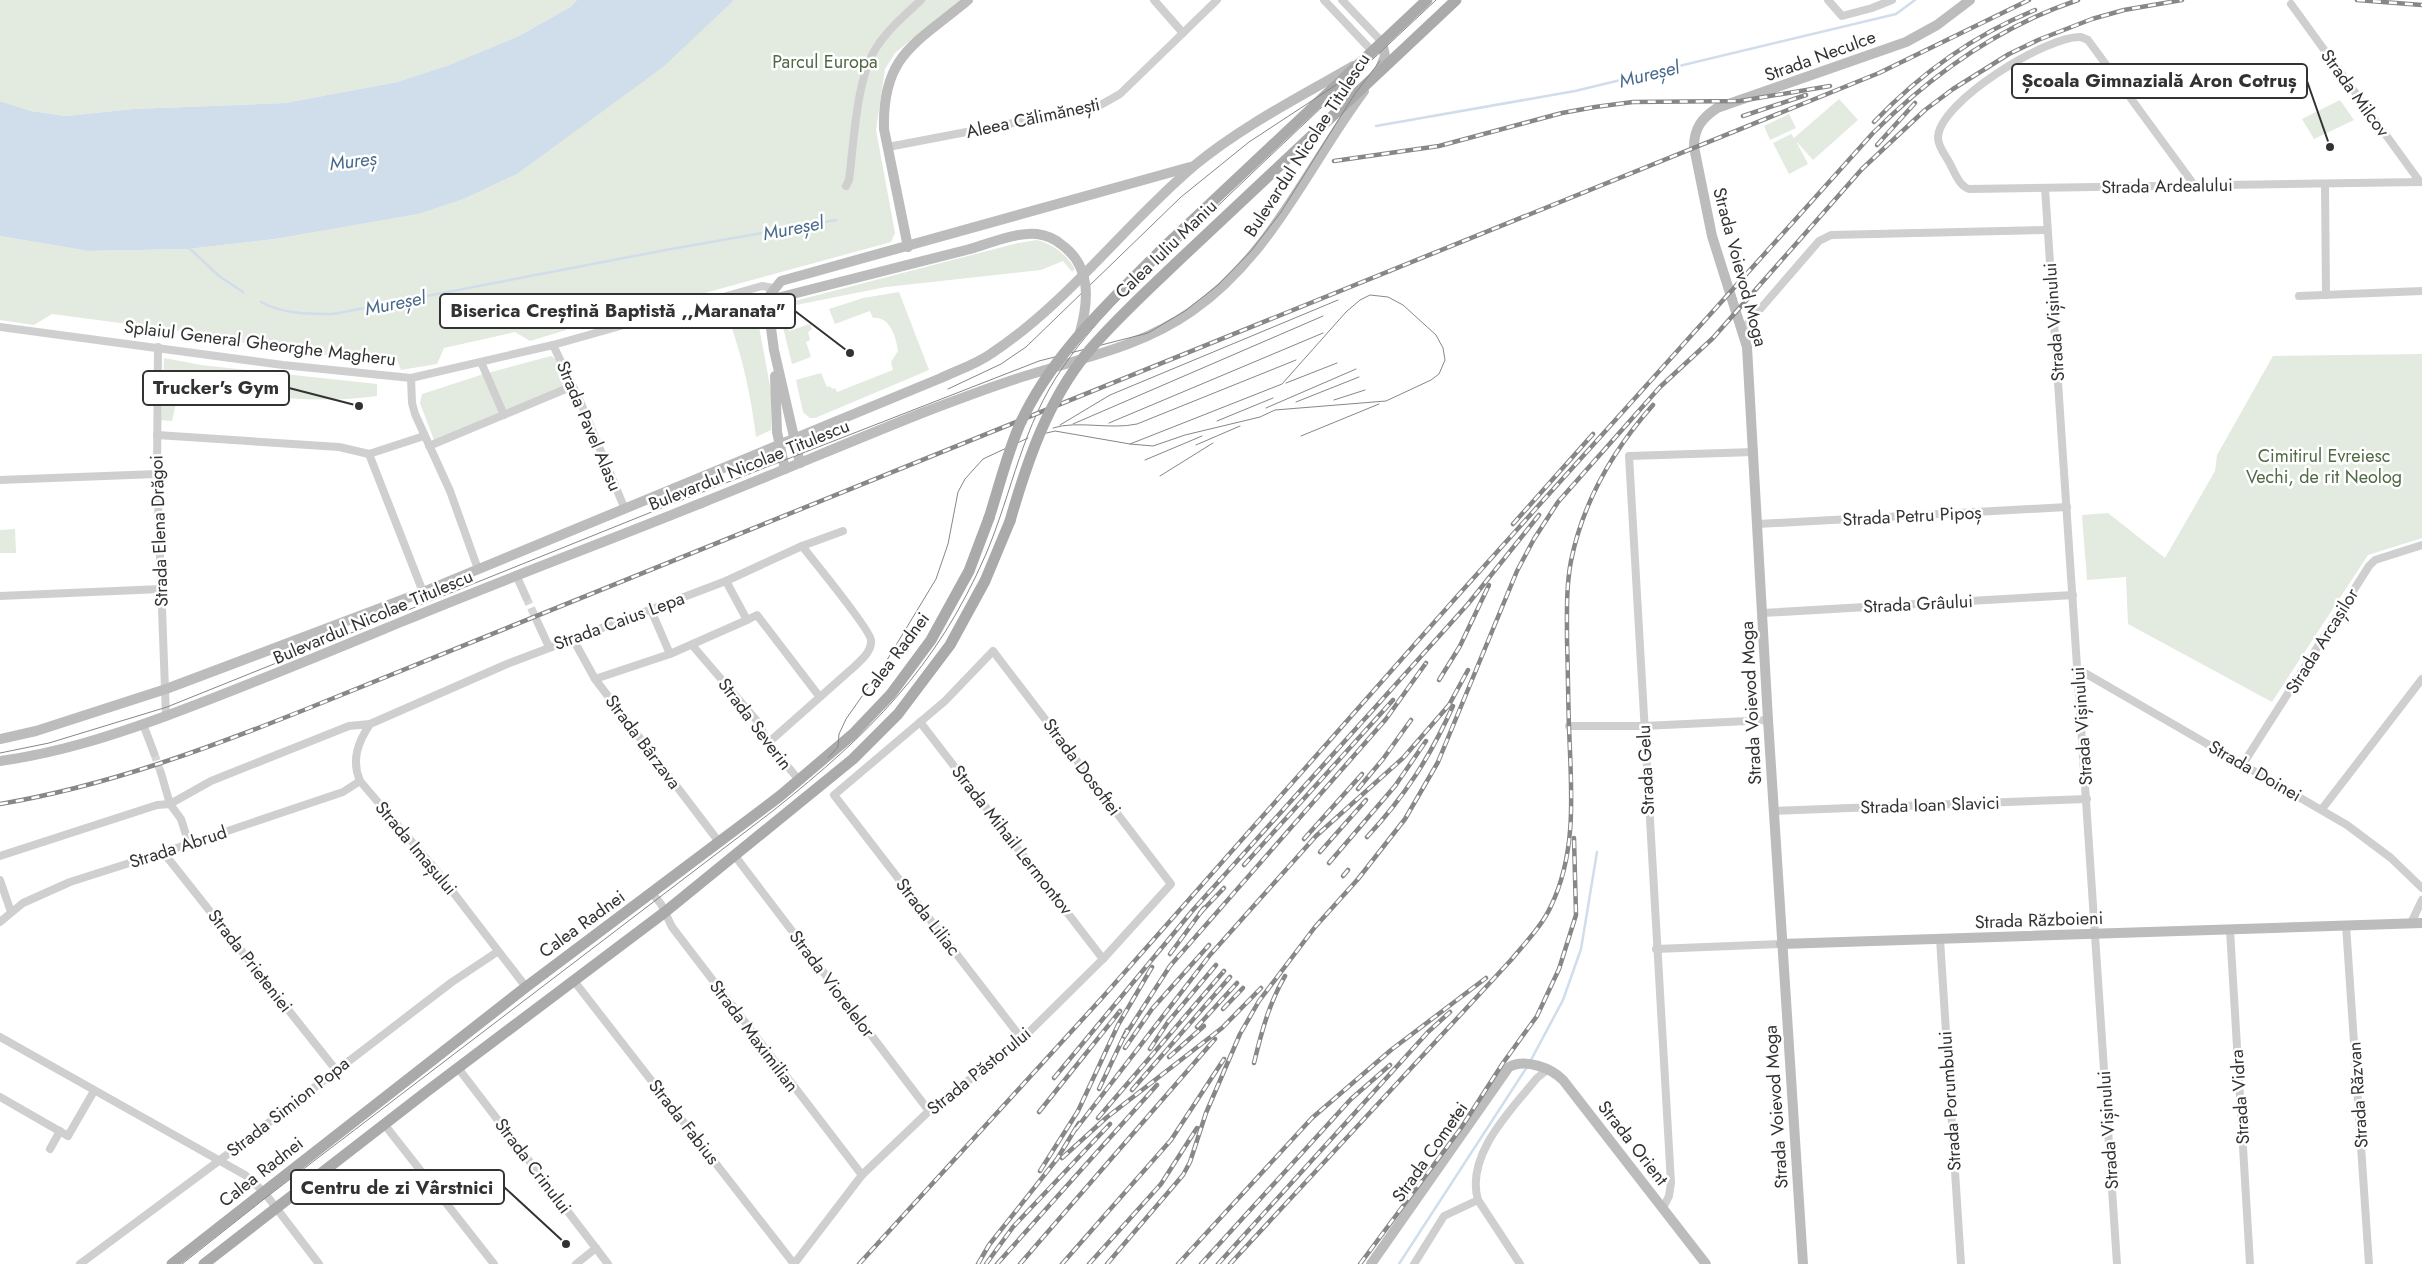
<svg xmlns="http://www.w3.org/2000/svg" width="2422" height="1264" viewBox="0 0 2422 1264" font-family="Jost,sans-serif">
  <rect width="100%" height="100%" fill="#fff"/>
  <!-- green -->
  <g fill="#e3eadf">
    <polygon points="0,0 577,0 570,7 519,36 449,65 397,82 285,103 133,109 66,116 31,111 0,101"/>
    <polygon points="734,0 960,0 895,53 885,69 876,130 895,233 891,242 661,305 644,295 570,317 566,330 530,341 515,332 444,348 437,364 401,370 395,355 297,355 211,335 52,314 34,325 0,320 0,236 88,251 188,249 275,239 419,214 464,199 517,174 588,121"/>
    <polygon points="1839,99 1858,120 1813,160 1796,141 1808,164 1789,174 1773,143 1791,134 1794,138"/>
    <polygon points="2340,100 2354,120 2314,139 2302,119"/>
    <polygon points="1789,114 1796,128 1770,140 1764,126"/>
    <path d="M1037,240C1053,244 1066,254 1075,269L1072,272L1063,261L1041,270L886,287L786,307V311L781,308L787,303L1018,243Z"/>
    <path d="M899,292L929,370L815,418H810L803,412L796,380L821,373L827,387L830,386L832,389L835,388L837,392L893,370L891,362L898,351C896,337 890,316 873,318L870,311L835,324L829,309L863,298Z"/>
    <path d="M743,297L753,301L755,305L771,391V430L756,437C751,396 743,359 729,320H721L717,304Z"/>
    <polygon points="781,319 785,319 789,331 810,324 812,329 808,332 810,340 806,342 811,357 792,364"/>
    <polygon points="2422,354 2422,538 2368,555 2272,702 2128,624 2126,577 2087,580 2082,515 2108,513 2165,558 2215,471 2217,455 2273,356"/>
    <polygon points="551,356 556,359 567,386 505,412 488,373"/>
    <path d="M164,358L201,365L377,384V396C313,405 244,396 181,381L172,421L161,420Z"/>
    <polygon points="484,374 501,413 434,440 420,403 422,394"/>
    <polygon points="15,529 16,553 0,553 0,530"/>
  </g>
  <!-- water -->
  <polygon fill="#d0ddea" points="577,0 734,0 663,67 517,174 464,199 419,214 275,239 188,249 88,251 0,236 0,101 31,111 66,116 133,109 285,103 397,82 449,65 519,36 570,7"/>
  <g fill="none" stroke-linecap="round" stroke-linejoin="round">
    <!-- stream -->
    <g stroke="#d0ddea" stroke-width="2.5">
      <polyline points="1376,126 1575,91 1896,14 1915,0"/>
      <polyline points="188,247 219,276 243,292"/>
      <path d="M261,302C283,314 308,314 333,314L671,249L836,220"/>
      <polyline points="1531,1060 1563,1000 1581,949 1597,852"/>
      <polyline points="1399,1264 1527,1067"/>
    </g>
    <!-- street-tunnel -->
    <g stroke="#d6d6d6" stroke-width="8" stroke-dasharray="8 4" stroke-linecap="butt">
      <polyline points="526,597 537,621"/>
      <polyline points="154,753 161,773"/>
    </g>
    <!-- street -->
    <g stroke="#cfcfcf" stroke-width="8">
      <polyline points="1154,0 1183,33 1217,0"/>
      <polyline points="1324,0 1372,51"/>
      <polyline points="1342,0 1382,42"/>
      <polyline points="1828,0 1842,16 1872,8 1892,0"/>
      <polyline points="2291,4 2420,182"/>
      <polyline points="888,147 1097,107 1120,94 1183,33"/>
      <polyline points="2325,184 2326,295"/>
      <path d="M846,186L849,180C854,142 856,80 876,48C888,29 905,15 921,0"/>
      <path d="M2195,186L2088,40L2081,37C2048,35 1938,102 1938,138C1938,146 1945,155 1949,162C1954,171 1959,186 1969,189L2422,182"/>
      <polyline points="2045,188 2117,1264"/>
      <polyline points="2299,296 2422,291"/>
      <polyline points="0,327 283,365 411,378 553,345 762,286 773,288"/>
      <polyline points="1742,330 1819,241 1831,235 2047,230"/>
      <polyline points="553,345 580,401 624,507"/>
      <polyline points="158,347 157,474 166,716"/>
      <polyline points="481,362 504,415"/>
      <polyline points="411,378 412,403 415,414 450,491 478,569"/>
      <polyline points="157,435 339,447 369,454 424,436"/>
      <polyline points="429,446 573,386"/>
      <polyline points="369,454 423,592"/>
      <polyline points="0,480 157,474"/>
      <polyline points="1758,524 2067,507"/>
      <polyline points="516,575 526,597"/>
      <polyline points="0,596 161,589"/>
      <polyline points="651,610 670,654"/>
      <polyline points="1763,613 2073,595"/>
      <polyline points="747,620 757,615 819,696"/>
      <polyline points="537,621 549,647"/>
      <polyline points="573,639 595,679 719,842"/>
      <polyline points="692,645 758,722 768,743 799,780"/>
      <polyline points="2078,669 2347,825 2391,858 2422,888"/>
      <polyline points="595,679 670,654 747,620 726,581"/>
      <polyline points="920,722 1103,959"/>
      <polyline points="143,724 154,753"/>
      <polyline points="1569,726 1644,726 1768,720"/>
      <path d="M768,743L855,666C862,659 872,651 871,640C870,629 813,560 802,546"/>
      <polyline points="2243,764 2369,566 2375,560 2422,545"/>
      <polyline points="161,773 170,804 181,819 189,844"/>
      <polyline points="2322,809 2422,679"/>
      <polyline points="1773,811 2087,799"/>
      <polyline points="163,852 336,1070"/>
      <polyline points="0,856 157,805 170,804 211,781 349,726 370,724"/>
      <polyline points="735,856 929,1111"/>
      <polyline points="0,880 11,912"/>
      <polyline points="652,893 661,904 672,927 862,1175"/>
      <polyline points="0,922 23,903 70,882 189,844 343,792 360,781"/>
      <polyline points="2411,923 2422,900"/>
      <polyline points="2346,925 2369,1264"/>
      <polyline points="2230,930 2250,1264"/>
      <polyline points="1940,939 1961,1264"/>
      <polyline points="1656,949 1781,944"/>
      <polyline points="574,981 794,1264"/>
      <path d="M526,987L436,870L360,781C351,760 358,742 370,724L507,664L726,581L802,546L843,531"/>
      <polyline points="0,1037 245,1175 264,1192 319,1264"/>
      <polyline points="458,1068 608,1264"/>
      <polyline points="0,1097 68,1136 94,1091"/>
      <polyline points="384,1124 494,1264"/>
      <polyline points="50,1149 60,1131"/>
      <polyline points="1478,1200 1520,1264"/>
      <polyline points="1663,1208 1669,1196 1671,1183 1629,456 1754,452"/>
      <polyline points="80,1264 220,1160 452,982 497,952"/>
      <polyline points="576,1264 596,1248"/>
      <polyline points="794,1264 862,1175 929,1111 1022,1039 1103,959 1171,884 993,651 945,701 834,795 1022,1039"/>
      <path d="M1414,1264L1444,1216L1478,1200C1465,1155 1511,1110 1537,1078L1547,1070"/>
    </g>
    <!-- secondary -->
    <g stroke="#bcbcbc" stroke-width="10">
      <polyline points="1379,71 1385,56 1382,42"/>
      <path d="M908,247L884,129C882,54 917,43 968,0"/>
      <polyline points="769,300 970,249"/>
      <polyline points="775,376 777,432 785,469"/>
      <polyline points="800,463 774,350 770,321 770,295 781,281 1190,167"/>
      <path d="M0,739L36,731L166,689L423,592L941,378C958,370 977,364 992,353C1069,302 1125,224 1195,165C1242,126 1300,97 1353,66"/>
      <path d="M0,761C58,753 111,736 166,716C247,686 326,653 406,620C505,579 605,542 704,502C777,473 849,442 922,413C956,400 990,387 1025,376C1082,358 1141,347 1192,311C1271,256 1308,166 1364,91"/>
      <polyline points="1781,944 2422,923"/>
      <path d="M1371,1264L1509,1067C1525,1058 1551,1068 1563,1080L1706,1264"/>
      <path d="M1803,1264L1768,720L1747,347L1712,236L1694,147C1694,128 1702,118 1717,108L1906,42L1937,25L1970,0"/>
    </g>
    <!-- primary -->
    <g stroke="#aaa" stroke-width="11">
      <polyline points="1162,249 1427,0"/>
      <polyline points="1175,264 1456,0"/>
      <polyline points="172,1264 526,987 780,796 853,734 891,694 931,640 969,571 989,518"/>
      <polyline points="204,1264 426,1092 665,912 853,759 898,714 950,645 985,581 1010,521"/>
    </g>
    <!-- tram -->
    <g stroke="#878787" stroke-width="1">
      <polyline points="1286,383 1337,363"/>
      <polyline points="948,389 1001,364 1026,347 1181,197 1249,142 1339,83"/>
      <polyline points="1334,400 1365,390"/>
      <polyline points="1296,402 1359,377"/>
      <polyline points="1266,408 1356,369"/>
      <polyline points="1217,421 1273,398"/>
      <polyline points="1109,423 1323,333"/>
      <polyline points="1073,424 1323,316"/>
      <polyline points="1060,425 1110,395 1338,300"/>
      <path d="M1053,428C1077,420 1110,430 1137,424L1296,360"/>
      <polyline points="1034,436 1055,431 1130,444 1153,446 1185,435 1260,417 1275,410 1386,401 1431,380 1439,374 1445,360 1443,348 1436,335 1403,305 1388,297 1370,295 1360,300 1346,312 1282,384 1130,444"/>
      <polyline points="1301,436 1379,404"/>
      <polyline points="1196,445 1240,426"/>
      <polyline points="1145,460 1202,436"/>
      <polyline points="1160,476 1213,443"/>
      <polyline points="0,753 49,743 167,707 659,509 1039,361 1148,333 1185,311 1218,285 1251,251 1281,212 1354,95 1380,61"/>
      <polyline points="828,758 838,747 839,734 846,719 884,665 936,579 948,544 958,492 965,479 983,459 1028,438"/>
      <path d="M182,1264L268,1196L774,810C869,734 936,669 986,554C1013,490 1022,426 1063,367C1101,311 1154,266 1203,220C1280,146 1358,73 1436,0"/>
    </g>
    <defs>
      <g id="rail">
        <polyline points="2357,0 2422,5"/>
        <polyline points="1743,116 1806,95"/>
        <path d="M1874,122C1920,74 1974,35 2035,10"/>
        <polyline points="1877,145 1915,103"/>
        <polyline points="1334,161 1439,146 1562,113 1595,107 1633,102 1740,101 1830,86"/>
        <polyline points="1513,524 1593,434"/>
        <polyline points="1439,680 1460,646 1489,585"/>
        <polyline points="1358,789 1383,759 1411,720"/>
        <path d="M0,804C107,786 209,748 309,708L1879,73L2029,0"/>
        <path d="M1367,837C1405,796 1430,757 1453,706"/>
        <polyline points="1304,839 1362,774"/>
        <polyline points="1320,852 1366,800"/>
        <polyline points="1329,863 1395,786 1426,741"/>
        <polyline points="1244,865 1393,700"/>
        <polyline points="1343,876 1348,870"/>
        <polyline points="1200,913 1224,888"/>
        <polyline points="1170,954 1204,908"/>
        <polyline points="1223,1009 1243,988"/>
        <polyline points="1197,1027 1237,983"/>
        <polyline points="1124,1037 1170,966 1386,719 1426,663"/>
        <polyline points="1125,1048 1152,1009 1209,945"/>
        <polyline points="1150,1049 1168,1022 1216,965"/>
        <polyline points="1169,1057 1204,1026"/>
        <path d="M1254,1063C1261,1034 1269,1003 1285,976"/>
        <polyline points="1054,1078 1193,910 1468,604 1539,515"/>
        <polyline points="1099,1089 1127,1030"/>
        <polyline points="1132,1090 1230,977"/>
        <polyline points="1039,1112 1120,1011"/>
        <polyline points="1098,1118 1224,971"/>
        <polyline points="1076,1129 1210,955 1316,836 1403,758 1449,705 1468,670"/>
        <polyline points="1062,1158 1106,1118 1222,1028 1261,988"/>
        <polyline points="1040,1171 1078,1111 1118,1025 1152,967"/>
        <path d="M859,1264L1101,999L1461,592L1873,133C1931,75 2000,26 2078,0"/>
        <polyline points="978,1264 989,1245 1057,1159 1079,1123"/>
        <polyline points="986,1264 1013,1227 1110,1124"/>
        <polyline points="997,1264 1157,1085"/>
        <polyline points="1020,1264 1215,1039"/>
        <polyline points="1062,1264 1171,1140 1224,1059"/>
        <polyline points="1089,1264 1161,1184 1197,1128"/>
        <polyline points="1107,1264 1183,1175 1190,1162 1206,1113 1240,1034 1259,1001 1315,927 1358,879 1405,819 1438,762 1517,571 1534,539 1558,502 1660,387 1713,338 1862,169 1925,110 1953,89 2009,54 2038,40 2092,19 2124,10 2182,0"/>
        <polyline points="1178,1264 1312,1118 1391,1050 1486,978"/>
        <polyline points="1201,1264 1351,1099 1390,1065"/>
        <polyline points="1218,1264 1428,1032 1450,1012"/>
        <path d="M1230,1264L1511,960C1525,943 1542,926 1551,906C1578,850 1571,787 1569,727C1568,698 1568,669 1567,640C1567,614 1566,587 1571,561C1583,502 1613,450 1653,405"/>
        <polyline points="1360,1264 1461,1128 1503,1063 1537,1016 1559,969 1576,915 1574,838"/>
      </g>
    </defs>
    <!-- rail casing -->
    <use href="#rail" stroke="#878787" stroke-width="4.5"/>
    <!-- rail -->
    <use href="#rail" stroke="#fff" stroke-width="2.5" stroke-dasharray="8" stroke-linecap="butt"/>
    <!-- secondary-bridge -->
    <path stroke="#bcbcbc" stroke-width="10" d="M970,249C991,243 1016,232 1037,234C1046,235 1055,239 1062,245C1091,266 1089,300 1080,332"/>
    <!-- primary-bridge -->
    <g stroke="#aaa" stroke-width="11">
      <path d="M989,518C999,487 1007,454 1020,424C1052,354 1109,303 1162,249"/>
      <path d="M1010,521C1027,462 1047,402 1087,353C1114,321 1145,293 1175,264"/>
    </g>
  </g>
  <g text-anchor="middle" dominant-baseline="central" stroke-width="5" stroke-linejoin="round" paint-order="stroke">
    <!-- street labels -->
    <g font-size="18" fill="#323232" stroke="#fff">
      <text transform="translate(1820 56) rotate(-20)">Strada Neculce</text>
      <text transform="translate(2355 93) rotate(54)">Strada Milcov</text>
      <text transform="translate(1033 118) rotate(-12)">Aleea Călimănești</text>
      <text transform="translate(1307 145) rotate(-57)">Bulevardul Nicolae Titulescu</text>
      <text transform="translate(2167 186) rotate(-1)">Strada Ardealului</text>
      <text transform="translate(1166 249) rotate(-44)">Calea Iuliu Maniu</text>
      <text transform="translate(1740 267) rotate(75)">Strada Voievod Moga</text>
      <text transform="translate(2054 322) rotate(-94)">Strada Vișinului</text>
      <text transform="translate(260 343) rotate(7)">Splaiul General Gheorghe Magheru</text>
      <text transform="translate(589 426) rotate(67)">Strada Pavel Alasu</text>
      <text transform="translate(749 465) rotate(-22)">Bulevardul Nicolae Titulescu</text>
      <text transform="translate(1912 516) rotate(-3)">Strada Petru Pipoș</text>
      <text transform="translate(159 531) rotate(-92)">Strada Elena Drăgoi</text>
      <text transform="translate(1918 604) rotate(-3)">Strada Grâului</text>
      <text transform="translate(373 617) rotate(-23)">Bulevardul Nicolae Titulescu</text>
      <text transform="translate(619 621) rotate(-20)">Strada Caius Lepa</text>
      <text transform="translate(2322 641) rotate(-58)">Strada Arcașilor</text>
      <text transform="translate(895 655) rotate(-53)">Calea Radnei</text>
      <text transform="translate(1751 703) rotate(-93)">Strada Voievod Moga</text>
      <text transform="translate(755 724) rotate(53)">Strada Severin</text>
      <text transform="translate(2082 726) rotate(-94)">Strada Vișinului</text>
      <text transform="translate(643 742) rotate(53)">Strada Bârzava</text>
      <text transform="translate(1082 767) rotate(53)">Strada Dosoftei</text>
      <text transform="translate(1646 770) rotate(-93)">Strada Gelu</text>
      <text transform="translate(2255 771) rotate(30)">Strada Doinei</text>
      <text transform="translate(1930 805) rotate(-2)">Strada Ioan Slavici</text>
      <text transform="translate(1012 840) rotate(52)">Strada Mihail Lermontov</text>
      <text transform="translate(178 847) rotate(-18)">Strada Abrud</text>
      <text transform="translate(416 848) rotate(50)">Strada Imașului</text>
      <text transform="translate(928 917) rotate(52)">Strada Liliac</text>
      <text transform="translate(2039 920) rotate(-2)">Strada Războieni</text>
      <text transform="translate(582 924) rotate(-36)">Calea Radnei</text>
      <text transform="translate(250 961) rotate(52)">Strada Prieteniei</text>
      <text transform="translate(832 984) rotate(53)">Strada Viorelelor</text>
      <text transform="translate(754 1036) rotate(53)">Strada Maximilian</text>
      <text transform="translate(979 1071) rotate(-39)">Strada Păstorului</text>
      <text transform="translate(2358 1095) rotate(-94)">Strada Răzvan</text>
      <text transform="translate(2240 1097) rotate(-94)">Strada Vidra</text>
      <text transform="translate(1950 1101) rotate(-94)">Strada Porumbului</text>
      <text transform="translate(288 1107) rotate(-38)">Strada Simion Popa</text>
      <text transform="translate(1776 1107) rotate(-94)">Strada Voievod Moga</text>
      <text transform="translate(684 1122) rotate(52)">Strada Fabius</text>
      <text transform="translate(2108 1130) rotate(-94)">Strada Vișinului</text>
      <text transform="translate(1633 1143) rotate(52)">Strada Orient</text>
      <text transform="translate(1430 1152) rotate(-55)">Strada Cometei</text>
      <text transform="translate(533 1166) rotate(53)">Strada Crinului</text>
      <text transform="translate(261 1172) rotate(-38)">Calea Radnei</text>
    </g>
    <!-- park labels -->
    <g font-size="18" fill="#516943" stroke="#fff">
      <text x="825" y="62">Parcul Europa</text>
      <text x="2324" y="456">Cimitirul Evreiesc<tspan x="2324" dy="21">Vechi, de rit Neolog</tspan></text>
    </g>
    <!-- water labels -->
    <g font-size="19" font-style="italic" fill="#486a8c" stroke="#fff">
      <text transform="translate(1649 74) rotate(-14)">Mureșel</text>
      <text transform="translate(353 161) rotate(-7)">Mureș</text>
      <text transform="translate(793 228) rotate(-11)">Mureșel</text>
      <text transform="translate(395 303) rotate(-11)">Mureșel</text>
    </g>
  </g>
  <!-- callouts -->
  <path fill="none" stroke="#323232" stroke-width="2" d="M2330 147L2307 81M850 353L795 311M359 406L289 388M566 1244L504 1187"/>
  <g fill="#323232" stroke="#fff" stroke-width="2">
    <circle cx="2330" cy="147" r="5"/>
    <circle cx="850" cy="353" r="5"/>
    <circle cx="359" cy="406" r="5"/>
    <circle cx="566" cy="1244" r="5"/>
  </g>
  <g fill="#fff" stroke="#323232" stroke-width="2">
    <rect x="2012" y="64" width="295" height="34" rx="5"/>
    <rect x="440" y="294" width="355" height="34" rx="5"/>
    <rect x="143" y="371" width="146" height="34" rx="5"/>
    <rect x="291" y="1170" width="213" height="34" rx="5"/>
  </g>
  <g font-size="19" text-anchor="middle" font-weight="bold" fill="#323232">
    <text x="2159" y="87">Școala Gimnazială Aron Cotruș</text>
    <text x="618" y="317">Biserica Creștină Baptistă ,,Maranata"</text>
    <text x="216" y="394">Trucker's Gym</text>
    <text x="397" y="1194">Centru de zi Vârstnici</text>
  </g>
</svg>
